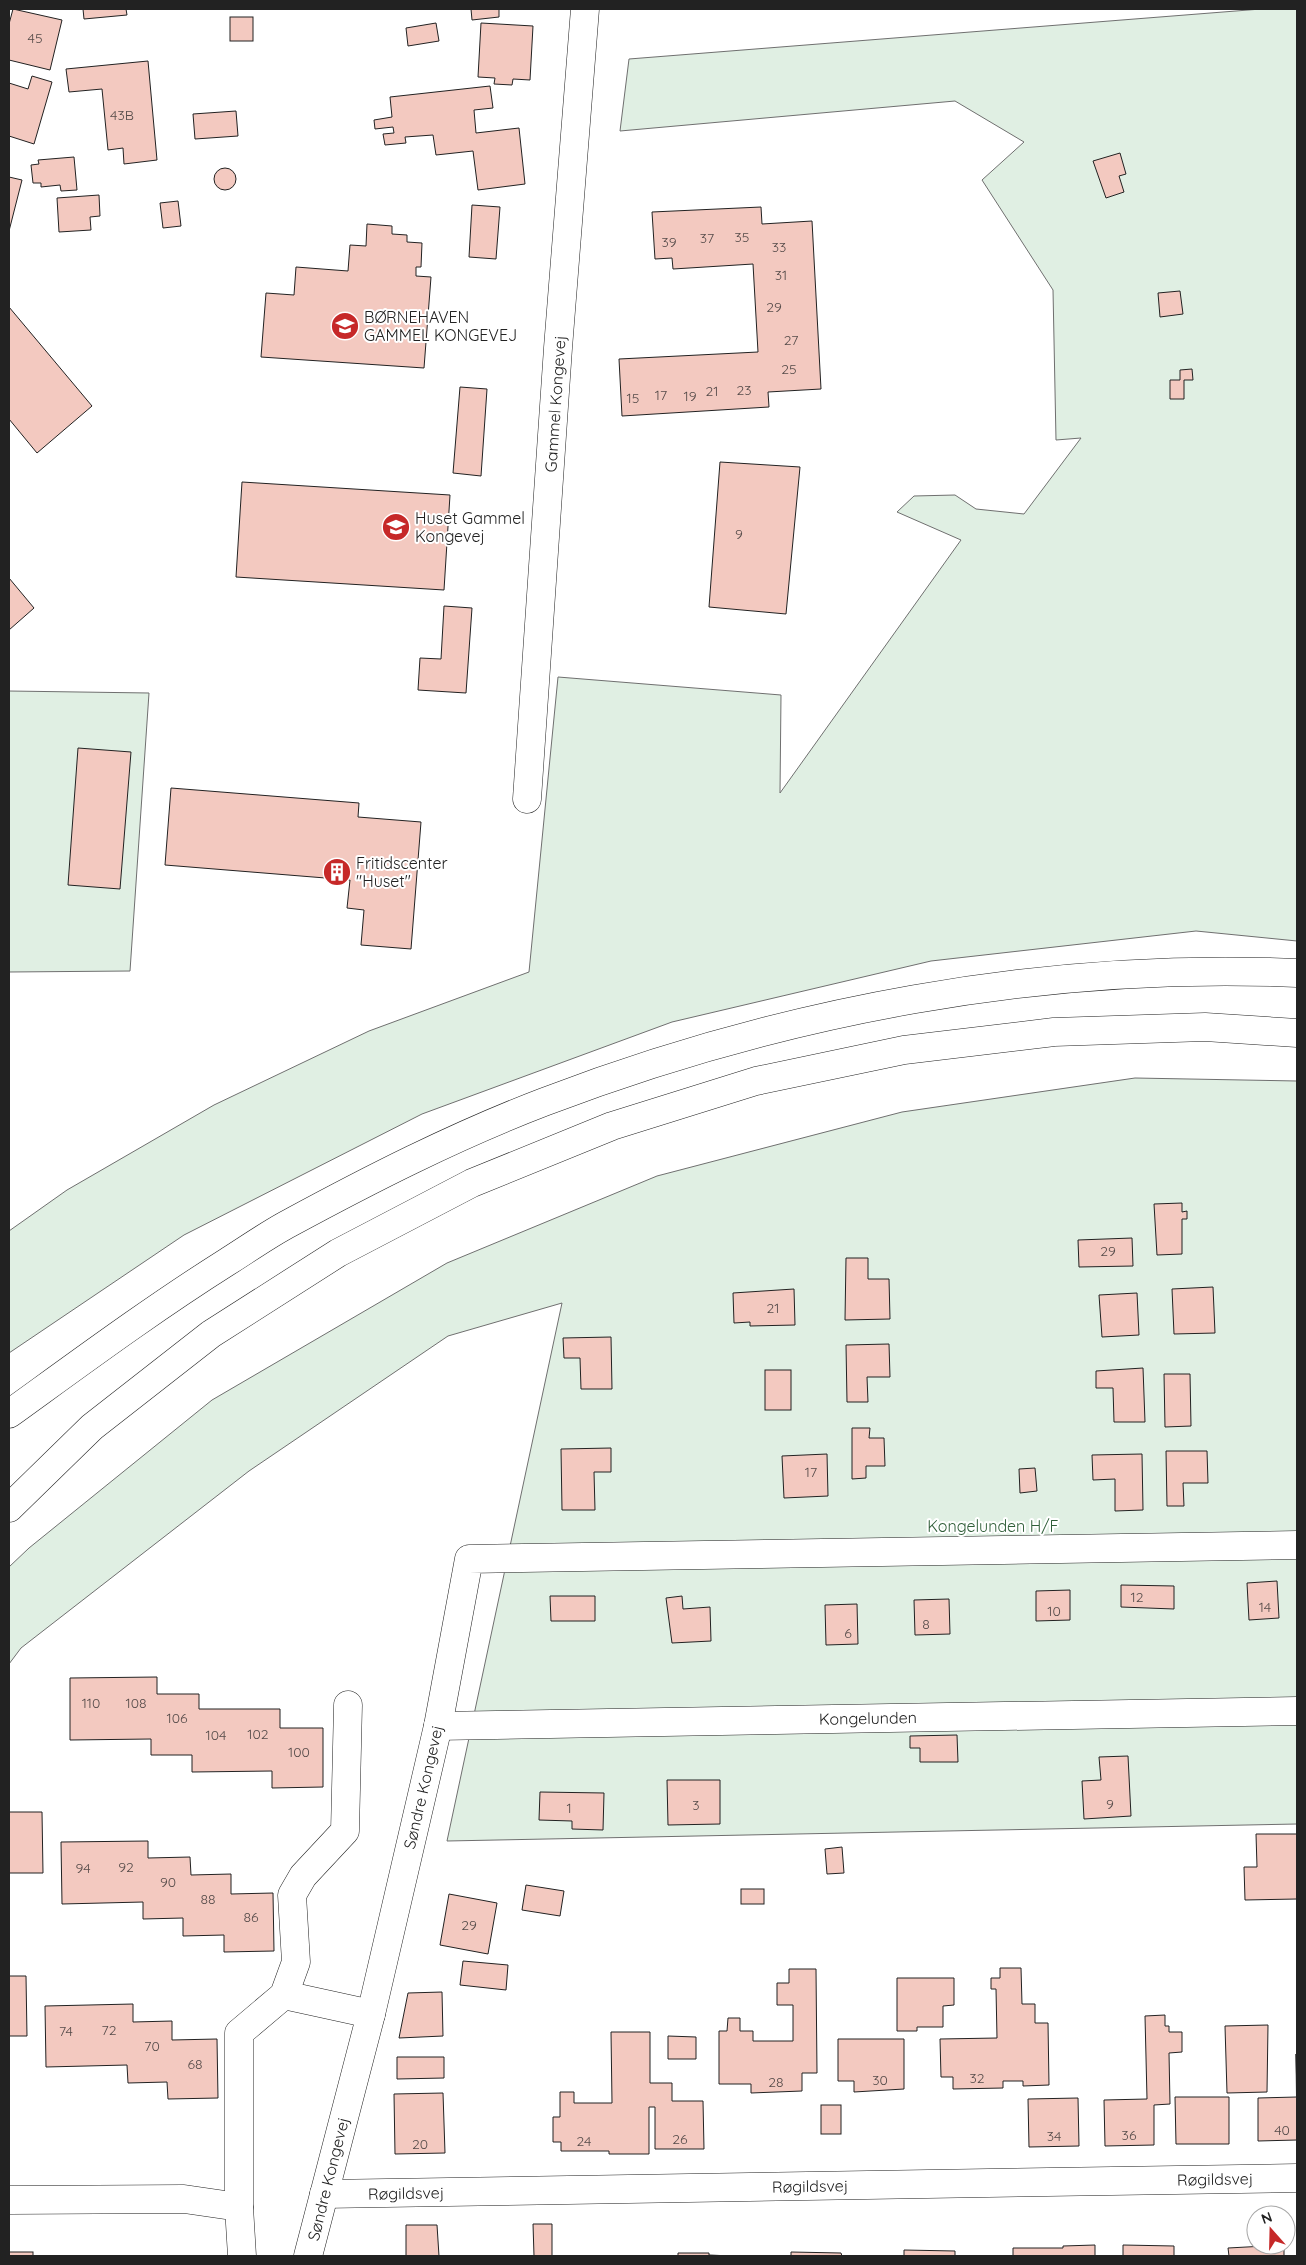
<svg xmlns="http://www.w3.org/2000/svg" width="1306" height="2265" viewBox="0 0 1306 2265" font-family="Quicksand,sans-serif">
  <rect width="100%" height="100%" fill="#fff"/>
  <!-- green -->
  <g fill="#e0efe3" stroke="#6f6f6f">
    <polygon points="1261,9 1297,9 1297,941 1196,931 931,961 672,1022 422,1114 184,1235 9,1353 9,1231 67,1190 214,1105 369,1031 529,972 558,677 781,695 780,793 961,540 897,512 914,496 955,495 976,509 1024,514 1081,438 1056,440 1053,290 982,180 1024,142 955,101 620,131 629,59"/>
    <polygon points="9,691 149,693 130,971 9,972"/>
    <polygon points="1135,1078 1297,1081 1297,1824 447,1841 562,1303 448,1336 249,1471 21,1648 9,1664 9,1567 29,1548 212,1400 447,1263 657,1176 902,1112"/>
  </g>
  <!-- building -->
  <g fill="#f3c9c0" stroke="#222">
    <polygon points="13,9 62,20 50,70 9,60 9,24"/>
    <polygon points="83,9 126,9 127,15 84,19"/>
    <polygon points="471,9 499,9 499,17 472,20"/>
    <rect x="230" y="17" width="23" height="24"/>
    <polygon points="436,23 439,41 408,46 406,28"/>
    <polygon points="481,23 533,26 530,80 513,79 512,85 494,84 495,78 478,77"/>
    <polygon points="148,61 157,160 124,164 123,148 108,150 102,89 69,92 66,69"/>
    <polygon points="32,76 52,82 34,144 9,136 9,83 28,89"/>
    <polygon points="490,86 493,108 474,110 476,133 519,128 525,184 478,190 473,151 436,155 433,135 405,137 406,143 385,145 383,134 394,133 393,127 375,129 374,120 392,117 390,97"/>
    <polygon points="236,111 238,136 195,139 193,114"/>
    <polygon points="1120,153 1126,174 1119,176 1124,192 1106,198 1093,161"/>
    <polygon points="74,157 77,190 61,191 60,185 41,187 41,183 33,183 31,165 39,164 38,160"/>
    <circle cx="225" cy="179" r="11"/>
    <polygon points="9,177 22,180 9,231"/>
    <polygon points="99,195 100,216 90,217 91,230 59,232 57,198"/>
    <polygon points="178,201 181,226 163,228 160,203"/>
    <polygon points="472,205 500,207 496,259 469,257"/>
    <polygon points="761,207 762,224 812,221 821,389 768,392 769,407 622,416 619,359 758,352 753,264 673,269 672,258 655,259 652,212"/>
    <polygon points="367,224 392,226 392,234 407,235 407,242 422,243 421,267 416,267 416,276 431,277 424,368 261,357 266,293 294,295 296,267 348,271 350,245 366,246"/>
    <polygon points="1180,291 1183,314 1160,317 1158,293"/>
    <polygon points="9,307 92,406 37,453 9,419"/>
    <polygon points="1192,369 1193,380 1184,380 1184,399 1170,399 1170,380 1180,380 1180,370"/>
    <polygon points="460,387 487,389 481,476 453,473"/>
    <polygon points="720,462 800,467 786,614 709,607"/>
    <polygon points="242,482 450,495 444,590 236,577"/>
    <polygon points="9,578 34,608 9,630"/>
    <polygon points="444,606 472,608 466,693 418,690 420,658 441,659"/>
    <polygon points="78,748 131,752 120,889 68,885"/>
    <polygon points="171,788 359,803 358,817 421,822 411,949 361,945 364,910 347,908 350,880 165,865"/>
    <polygon points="1182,1203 1182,1212 1187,1211 1187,1219 1182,1219 1182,1254 1157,1255 1154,1204"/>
    <polygon points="1132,1238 1133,1266 1079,1267 1078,1240"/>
    <polygon points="846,1258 868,1258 868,1279 889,1279 890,1319 845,1320"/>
    <polygon points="1213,1287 1215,1333 1174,1334 1172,1289"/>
    <polygon points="794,1289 795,1325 750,1326 750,1322 734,1323 733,1293"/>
    <polygon points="1137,1293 1139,1335 1102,1337 1099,1295"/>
    <polygon points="611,1337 612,1389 581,1389 580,1358 564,1358 563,1338"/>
    <polygon points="889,1344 890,1377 867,1377 868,1402 847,1402 846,1345"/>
    <polygon points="1143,1368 1145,1422 1114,1422 1113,1388 1096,1388 1096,1371"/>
    <rect x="765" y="1370" width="26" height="40"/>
    <polygon points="1164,1374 1190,1374 1191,1426 1165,1427"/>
    <polygon points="852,1428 870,1428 869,1438 884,1438 885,1466 866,1466 866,1478 852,1479"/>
    <polygon points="611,1448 611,1472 594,1472 595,1510 562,1510 561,1449"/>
    <polygon points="1166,1451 1207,1451 1208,1483 1183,1483 1184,1506 1167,1506"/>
    <polygon points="827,1454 828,1496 784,1498 782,1456"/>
    <polygon points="1142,1454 1143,1510 1115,1511 1115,1479 1093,1480 1092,1455"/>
    <polygon points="1035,1468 1037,1491 1020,1493 1019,1469"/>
    <polygon points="1277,1581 1279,1618 1249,1620 1247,1583"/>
    <polygon points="1121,1585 1174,1586 1174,1609 1121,1607"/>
    <polygon points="1070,1590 1070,1620 1036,1621 1036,1591"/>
    <polygon points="550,1596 595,1596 595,1621 551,1621"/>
    <polygon points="682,1596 683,1609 710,1607 711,1641 672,1643 666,1598"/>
    <polygon points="949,1599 950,1634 915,1635 914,1600"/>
    <polygon points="857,1604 858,1644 826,1645 825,1605"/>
    <polygon points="157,1677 157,1694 199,1694 199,1709 280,1709 280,1728 323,1728 323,1787 272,1788 272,1771 192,1772 192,1755 151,1755 151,1739 70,1740 70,1678"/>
    <polygon points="957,1735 958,1762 920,1762 920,1748 910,1748 910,1736"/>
    <polygon points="1128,1756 1131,1816 1084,1819 1082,1781 1101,1780 1099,1757"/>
    <polygon points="667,1780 720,1780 720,1824 668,1825"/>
    <polygon points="540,1792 604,1793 603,1830 572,1829 572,1821 539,1820"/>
    <polygon points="9,1812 42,1812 43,1873 9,1873"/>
    <polygon points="1256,1834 1297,1834 1297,1899 1245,1900 1244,1867 1257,1867"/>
    <polygon points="148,1841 148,1858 190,1857 191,1875 231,1874 231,1894 273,1893 274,1951 224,1952 224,1935 183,1936 183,1918 143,1919 143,1902 62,1904 61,1842"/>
    <polygon points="842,1847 844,1873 827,1874 825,1849"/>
    <polygon points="526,1885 564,1891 560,1916 522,1910"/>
    <rect x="741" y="1889" width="23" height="15"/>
    <polygon points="449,1894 497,1903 488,1954 440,1945"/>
    <polygon points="463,1961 508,1965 506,1990 460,1985"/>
    <polygon points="1000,1968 1021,1968 1022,2004 1035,2004 1035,2023 1048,2023 1049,2085 1023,2086 1023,2081 1003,2081 1003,2088 953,2089 953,2077 941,2077 940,2039 997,2038 996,1989 991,1989 991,1978 1000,1978"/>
    <polygon points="789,1969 816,1969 817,2073 802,2073 802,2091 751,2093 751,2084 719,2084 719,2031 727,2031 728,2018 740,2018 740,2031 753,2031 753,2041 793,2041 793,2005 777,2005 777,1983 789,1983"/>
    <polygon points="9,1976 26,1976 27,2036 9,2036"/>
    <polygon points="897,1978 954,1978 954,2005 943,2006 943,2027 917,2027 917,2031 897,2031"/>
    <polygon points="442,1992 443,2036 399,2038 408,1993"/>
    <polygon points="133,2004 133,2022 172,2021 172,2040 217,2039 218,2098 168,2099 167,2082 128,2083 127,2065 46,2067 45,2006"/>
    <polygon points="1165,2015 1165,2026 1169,2026 1169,2032 1182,2032 1182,2052 1169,2053 1170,2104 1154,2105 1154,2145 1105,2146 1104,2100 1147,2099 1145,2016"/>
    <polygon points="1268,2025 1267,2092 1227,2093 1225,2026"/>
    <polygon points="611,2032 650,2032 650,2083 672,2083 672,2101 703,2101 704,2149 655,2149 655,2107 649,2107 649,2154 609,2154 609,2151 561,2151 561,2142 553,2142 553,2117 560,2117 560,2092 574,2092 574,2103 612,2103"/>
    <polygon points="668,2036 696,2037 696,2059 668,2059"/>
    <polygon points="838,2039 904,2039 904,2089 854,2092 854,2081 838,2081"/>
    <polygon points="1296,2054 1297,2140 1258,2141 1258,2098 1297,2097"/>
    <polygon points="397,2057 444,2057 444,2078 397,2079"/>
    <polygon points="443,2093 445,2153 395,2154 394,2094"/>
    <polygon points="1175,2097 1229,2097 1229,2144 1176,2144"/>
    <polygon points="1078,2098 1079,2146 1029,2147 1028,2099"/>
    <rect x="821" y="2105" width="20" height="29"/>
    <polygon points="533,2224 552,2224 552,2256 534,2256"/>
    <polygon points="406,2225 437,2225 439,2256 406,2256"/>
    <polygon points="1095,2245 1095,2256 1013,2256 1013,2248 1063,2248 1063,2246"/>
    <polygon points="1123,2245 1174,2246 1174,2256 1123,2256"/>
    <polygon points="1284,2245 1284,2256 1229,2256 1228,2248"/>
    <polygon points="904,2250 955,2251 955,2256 904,2256"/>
    <rect x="9" y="2252" width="24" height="4"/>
    <polygon points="791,2252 841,2253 842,2256 791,2256"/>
    <polygon points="678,2253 709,2253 709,2255 731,2256 678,2256"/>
  </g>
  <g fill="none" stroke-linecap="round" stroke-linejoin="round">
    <defs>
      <g id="minor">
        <polyline points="527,799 558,348 585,9"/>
        <polyline points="438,1726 1297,1711"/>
        <polyline points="284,1995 371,2014"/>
        <polyline points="324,2194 1297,2178"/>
        <polyline points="9,2200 184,2199 239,2207"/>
        <polyline points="242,2256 239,2207 239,2033 284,1995 296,1962 292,1895 303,1876 345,1831 348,1705"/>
        <polyline points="308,2256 371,2014 438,1726 469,1559 1297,1545"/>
      </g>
      <g id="motorway">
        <path d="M9,1414C81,1362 151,1310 227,1262C246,1250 266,1236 286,1225C369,1180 455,1136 544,1102C782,1011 1042,962 1297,973"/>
        <polyline points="9,1508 92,1427 211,1334 338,1253 472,1183 612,1126 756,1081 904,1050 1054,1032 1205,1027 1297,1033"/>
      </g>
    </defs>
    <!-- minor casing -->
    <use href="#minor" stroke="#222" stroke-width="29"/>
    <!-- motorway casing -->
    <use href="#motorway" stroke="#222" stroke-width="29"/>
    <!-- minor -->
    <use href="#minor" stroke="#fff" stroke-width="28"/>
    <!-- motorway -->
    <use href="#motorway" stroke="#fff" stroke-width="28"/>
  </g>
  <!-- icons -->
  <defs>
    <symbol id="school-disc" viewBox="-11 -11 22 22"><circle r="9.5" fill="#c62828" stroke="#fff"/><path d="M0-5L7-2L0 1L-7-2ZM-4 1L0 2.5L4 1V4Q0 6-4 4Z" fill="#fff"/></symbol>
    <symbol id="building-disc" viewBox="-11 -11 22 22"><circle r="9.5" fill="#c62828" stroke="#fff"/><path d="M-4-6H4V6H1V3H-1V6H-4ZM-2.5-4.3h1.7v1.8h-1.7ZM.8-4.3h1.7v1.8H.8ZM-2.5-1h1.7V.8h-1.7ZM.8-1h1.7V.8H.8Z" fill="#fff"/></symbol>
  </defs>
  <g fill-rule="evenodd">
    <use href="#school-disc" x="329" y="310" width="32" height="32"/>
    <use href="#school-disc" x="380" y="511" width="32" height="32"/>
    <use href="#building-disc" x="321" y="856" width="32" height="32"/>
  </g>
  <g text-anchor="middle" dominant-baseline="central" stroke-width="4" stroke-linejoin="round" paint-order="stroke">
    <!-- number labels -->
    <g font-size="14" fill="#564c4a">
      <text x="35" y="38">45</text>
      <text x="122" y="115">43B</text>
      <text x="742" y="237">35</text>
      <text x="707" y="238">37</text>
      <text x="669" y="242">39</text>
      <text x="779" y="247">33</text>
      <text x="781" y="275">31</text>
      <text x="774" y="307">29</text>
      <text x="791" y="340">27</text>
      <text x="789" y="369">25</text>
      <text x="744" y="390">23</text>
      <text x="712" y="391">21</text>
      <text x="661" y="395">17</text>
      <text x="690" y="396">19</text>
      <text x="633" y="398">15</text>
      <text x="739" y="534">9</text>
      <text x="1108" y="1251">29</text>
      <text x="773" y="1308">21</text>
      <text x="811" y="1472">17</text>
      <text x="1137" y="1597">12</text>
      <text x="1265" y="1607">14</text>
      <text x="1054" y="1611">10</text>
      <text x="926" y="1624">8</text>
      <text x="848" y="1633">6</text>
      <text x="91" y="1703">110</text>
      <text x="136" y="1703">108</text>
      <text x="177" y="1718">106</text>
      <text x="258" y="1734">102</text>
      <text x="216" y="1735">104</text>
      <text x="299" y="1752">100</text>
      <text x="1110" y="1804">9</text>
      <text x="696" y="1805">3</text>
      <text x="569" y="1808">1</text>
      <text x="126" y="1867">92</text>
      <text x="83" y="1868">94</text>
      <text x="168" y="1882">90</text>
      <text x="208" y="1899">88</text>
      <text x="251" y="1917">86</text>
      <text x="469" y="1925">29</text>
      <text x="109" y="2030">72</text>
      <text x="66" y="2031">74</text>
      <text x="152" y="2046">70</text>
      <text x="195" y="2064">68</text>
      <text x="977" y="2078">32</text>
      <text x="880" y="2080">30</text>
      <text x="776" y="2082">28</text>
      <text x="1282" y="2130">40</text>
      <text x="1129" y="2135">36</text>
      <text x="1054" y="2136">34</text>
      <text x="680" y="2139">26</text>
      <text x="584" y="2141">24</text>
      <text x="420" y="2144">20</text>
    </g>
    <!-- poi labels -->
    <g font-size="16" fill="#222" stroke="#fff" text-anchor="start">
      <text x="364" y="317">BØRNEHAVEN<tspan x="364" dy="18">GAMMEL KONGEVEJ</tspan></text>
      <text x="415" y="518">Huset Gammel<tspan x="415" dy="18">Kongevej</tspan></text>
      <text x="356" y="863">Fritidscenter<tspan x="356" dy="18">"Huset"</tspan></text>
    </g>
    <!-- street labels -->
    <g font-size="16" fill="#222" stroke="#fff">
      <text transform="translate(555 404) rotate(-86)">Gammel Kongevej</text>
      <text transform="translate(868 1718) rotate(-1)">Kongelunden</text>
      <text transform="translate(423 1787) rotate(-77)">Søndre Kongevej</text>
      <text transform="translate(328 2179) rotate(-76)">Søndre Kongevej</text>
      <text transform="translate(1215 2179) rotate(-1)">Røgildsvej</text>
      <text transform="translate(810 2186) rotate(-1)">Røgildsvej</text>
      <text transform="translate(406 2193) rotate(-1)">Røgildsvej</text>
    </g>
    <!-- park labels -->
    <g font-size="16" fill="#2f5e38" stroke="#fff">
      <text x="993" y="1526">Kongelunden H/F</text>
    </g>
  </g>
  <!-- border -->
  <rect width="1306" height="2265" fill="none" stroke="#222222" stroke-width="20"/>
  <!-- north arrow -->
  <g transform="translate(1271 2230) rotate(340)"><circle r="24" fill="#ffffff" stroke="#a7a7a7"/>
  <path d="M0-4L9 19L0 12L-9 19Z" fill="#c62828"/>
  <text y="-8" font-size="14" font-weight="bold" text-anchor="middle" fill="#222222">N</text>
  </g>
</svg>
